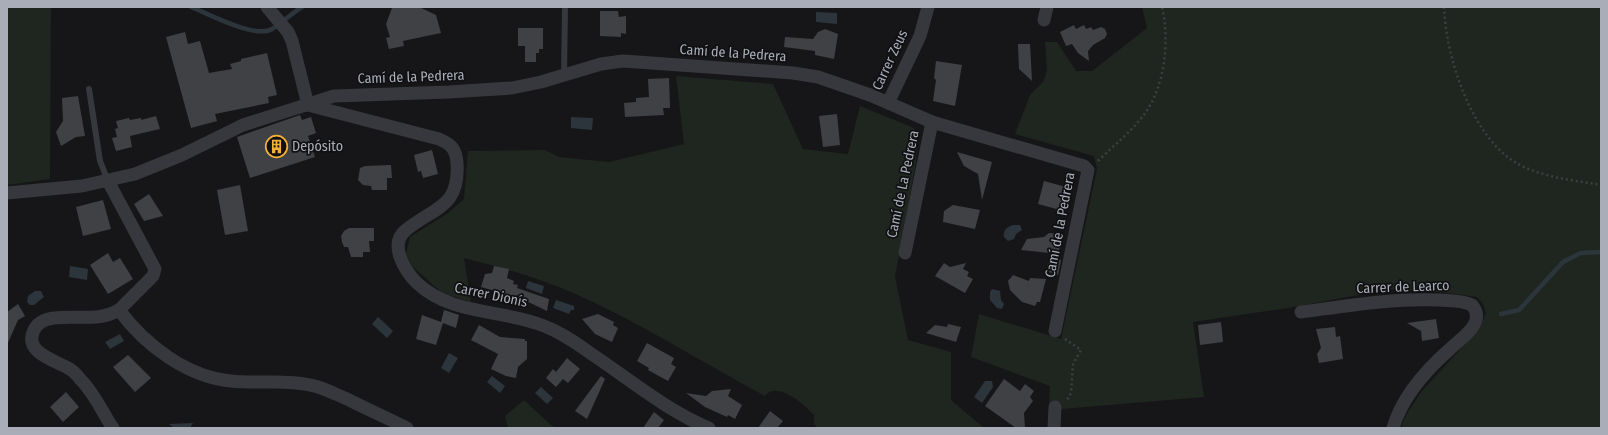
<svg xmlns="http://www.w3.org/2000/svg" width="1608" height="435" viewBox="0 0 1608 435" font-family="'Fira Sans Condensed',sans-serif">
  <rect width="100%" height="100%" fill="#161618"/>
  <!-- green -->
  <g fill="#1e261f">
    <polygon points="7,7 51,7 50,179 7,185"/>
    <polygon points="1142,7 1601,7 1601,428 1402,428 1402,425 1406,415 1421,392 1480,328 1486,313 1483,304 1477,297 1449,293 1390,289 1288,308 1193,322 1204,397 1062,409 1049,405 1050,386 971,357 979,314 1061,339 1097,169 1094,156 1015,134 1030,95 1043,82 1047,71 1045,42 1057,42 1076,71 1092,71 1147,28"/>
    <path d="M676,76L773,84L803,149L848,154L860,106L914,128L917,137L916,163L895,277L908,340L951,352V400L984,428H817L814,423V415C805,405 777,380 765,396C703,363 644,325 580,296C542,279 504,268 464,258L471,302L442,293L412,266L406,254L410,237L448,213L464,199L468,151L545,150L559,157L609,162L684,144Z"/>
    <polygon points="524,400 551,425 556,428 508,428 505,416"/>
  </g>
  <!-- water -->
  <g fill="#2c353c">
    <polygon points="816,12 837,13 837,24 816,22"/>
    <polygon points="571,117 593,118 592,130 571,128"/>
    <path d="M1013,225H1020L1022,230L1016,234L1014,239L1008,241L1004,237C1003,230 1007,227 1013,225Z"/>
    <polygon points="70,266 88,269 87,280 69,277"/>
    <polygon points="528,281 544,286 542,294 526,288"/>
    <polygon points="992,289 1000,291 1001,300 1004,304 1002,309 997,308 990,300 990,292"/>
    <polygon points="35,291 41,291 44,297 34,305 30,305 27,302 28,296"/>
    <polygon points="556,300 574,306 574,310 571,310 569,314 553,308"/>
    <polygon points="378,317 393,331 387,338 372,324"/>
    <polygon points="120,334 124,341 110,349 105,342"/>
    <polygon points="449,353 458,358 449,373 441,368"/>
    <polygon points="492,376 505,386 500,393 487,382"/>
    <polygon points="985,381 992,381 993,387 982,403 974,397"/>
    <polygon points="541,387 553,398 547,404 535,393"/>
    <polygon points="193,423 190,428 174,428 169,424"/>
  </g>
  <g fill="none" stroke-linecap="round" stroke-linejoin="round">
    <!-- stream -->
    <g stroke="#2c353c" stroke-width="4.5">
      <path d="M191,7C209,14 255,39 272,29C282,23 292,13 302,7"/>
      <polyline points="1501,314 1519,310 1563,262 1581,253 1601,252"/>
    </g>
  </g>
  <!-- building -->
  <g fill="#404145">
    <polygon points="396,7 419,7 436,15 441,33 403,41 404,46 389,49 386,38 390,37 386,24 392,8"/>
    <polygon points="600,11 618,11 619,17 626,16 626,34 621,33 621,37 600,36"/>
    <polygon points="1074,25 1076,29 1084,25 1086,29 1091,27 1093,30 1101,27 1105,29 1107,34 1105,38 1093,45 1088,51 1089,61 1078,53 1072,44 1066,46 1060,32"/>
    <polygon points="518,28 543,28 543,49 539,49 539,53 536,53 536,62 525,62 525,46 518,46"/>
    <polygon points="825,29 838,34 834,59 815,55 815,51 784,47 785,37 813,39 818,32"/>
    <polygon points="185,32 188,44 200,41 209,73 232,69 230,64 241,61 241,59 267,53 277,95 268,97 269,103 215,114 217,121 191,128 166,37"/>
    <polygon points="1018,44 1030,44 1032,81 1019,69"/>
    <polygon points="936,61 962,65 955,106 933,101 936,80 934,78"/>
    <polygon points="669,78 670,108 663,108 664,115 625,117 624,103 636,102 636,98 649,97 648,79"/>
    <polygon points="78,96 85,136 76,137 61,146 56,132 63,121 62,98"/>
    <polygon points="837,114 840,145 823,147 819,116"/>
    <polygon points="300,115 302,120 311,117 316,133 308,136 315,157 250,178 237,137"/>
    <polygon points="156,116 160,129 130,136 132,147 116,151 112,138 117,137 115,129 118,128 116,121 129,118 130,120 141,118 141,120"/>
    <polygon points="432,150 438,174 423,178 421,171 418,172 414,155"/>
    <polygon points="957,152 992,162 982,200 978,174 964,166"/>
    <polygon points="391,165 392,178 387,178 387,190 372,190 371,186 363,185 358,180 360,168 365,166"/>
    <polygon points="1044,181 1066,187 1060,210 1038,204"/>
    <polygon points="240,185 248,231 225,235 217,190"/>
    <polygon points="149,194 163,216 144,221 134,204"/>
    <polygon points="103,200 111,229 83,236 76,207"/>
    <polygon points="953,205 980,210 975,229 943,222 944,211"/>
    <polygon points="349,228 374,228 374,241 369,241 370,252 363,252 363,257 351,257 348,247 344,247 342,242 341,236 344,231"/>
    <polygon points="1049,233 1060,234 1059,254 1021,250 1027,239 1044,237"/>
    <polygon points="108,253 113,262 120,258 133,279 108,294 90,265"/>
    <polygon points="1050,256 1061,260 1058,275 1046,271"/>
    <polygon points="944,263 950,267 966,263 963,269 969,272 967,276 973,279 965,293 935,276"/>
    <polygon points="494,266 509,269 507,278 514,281 513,284 518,285 517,288 549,299 547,311 520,298 518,301 494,294 495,291 481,287 485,274 492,273"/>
    <polygon points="1013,275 1029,281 1030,278 1046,279 1040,302 1037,302 1035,306 1022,302 1010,290 1008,281"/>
    <polygon points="18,304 25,316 18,320 7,345 7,312"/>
    <polygon points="444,310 459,315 456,328 443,323 436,345 416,339 422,315 441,322"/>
    <polygon points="598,314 614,322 613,325 618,328 612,342 595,334 582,319"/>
    <polygon points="1436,319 1439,338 1422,341 1421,331 1407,323"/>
    <polygon points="1221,322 1223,342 1200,345 1198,325"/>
    <polygon points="948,324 961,327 956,342 926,333 935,325 947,327"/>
    <polygon points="479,325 500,337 525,339 525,341 527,341 527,359 518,367 516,378 506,376 491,369 498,354 471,340"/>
    <polygon points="1335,327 1336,337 1340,336 1343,359 1319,363 1317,354 1321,348 1316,329"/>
    <polygon points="647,343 674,358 671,364 676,367 668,381 648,370 649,368 637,361"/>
    <polygon points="128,355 151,378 135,392 113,367"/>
    <polygon points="567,358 580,369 568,383 563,379 556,387 546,378 553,369 556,372"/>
    <polygon points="601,376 605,379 587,419 575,411"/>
    <polygon points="1004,379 1020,391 1025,384 1034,391 1030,397 1033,401 1024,413 1025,428 1016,428 985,406"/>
    <polygon points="731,389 728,396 742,405 735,419 728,415 727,417 705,407 686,393 706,396 712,391"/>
    <polygon points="66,392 79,407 63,422 50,407"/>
    <polygon points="770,411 783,421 777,428 758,428"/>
    <polygon points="654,412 664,420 658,428 643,428"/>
  </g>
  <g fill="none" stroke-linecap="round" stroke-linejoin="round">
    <!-- path -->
    <g stroke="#3d3f44" stroke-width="2.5" stroke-dasharray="2 3" stroke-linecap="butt">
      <path d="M1444,7C1446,57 1470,132 1513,161C1538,177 1572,180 1601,185"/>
      <path d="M1098,161C1113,146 1130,133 1143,116C1165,88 1170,41 1162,7"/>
      <polyline points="1065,339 1081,350 1073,364 1071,393 1066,402"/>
    </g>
    <!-- service -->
    <g stroke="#37383d" stroke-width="6">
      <polyline points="564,75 565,7"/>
      <polyline points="89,89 100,161 108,181"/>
    </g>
    <!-- minor -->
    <g stroke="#37383d" stroke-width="13">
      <polyline points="267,7 288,32 292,41 308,105"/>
      <polyline points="1044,20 1047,7"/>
      <polyline points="888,103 920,36 928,7"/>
      <path d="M308,105L439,139C451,144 456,149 457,163C460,208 434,207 406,230C388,244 405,271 417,283C452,316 503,309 544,326C563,333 580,346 596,357C633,382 668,411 709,428"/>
      <polyline points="108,181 155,269 153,276 119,310"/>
      <polyline points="7,193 82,186 135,174 182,155 243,125 334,96 449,92 512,88 541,82 601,64 623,61 793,73 818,77 870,95 932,122 1084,166 1088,170 1055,331"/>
      <polyline points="905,253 932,122"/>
      <path d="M1301,312C1346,306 1392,298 1439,300C1450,301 1462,300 1472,305C1477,311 1478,318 1474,325C1468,335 1458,341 1450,349C1426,370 1402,397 1393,428"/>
      <path d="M113,428C102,412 95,394 81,380C77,375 73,370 68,368C54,360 23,352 34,330C38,322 45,319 54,318C77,315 98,322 119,310C145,345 187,377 231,381C258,384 284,379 310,385C322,387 335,394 347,399C367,409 387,418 407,428"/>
      <polyline points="1054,428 1055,407"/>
    </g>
  </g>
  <!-- icons -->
  <defs>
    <symbol id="building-ring" viewBox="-11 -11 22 22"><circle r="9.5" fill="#111113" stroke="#f2b134" stroke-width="1.5"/><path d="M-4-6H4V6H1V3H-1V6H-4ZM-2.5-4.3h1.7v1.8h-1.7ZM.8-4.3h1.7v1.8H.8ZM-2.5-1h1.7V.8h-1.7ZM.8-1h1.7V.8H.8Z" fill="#f2b134"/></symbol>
  </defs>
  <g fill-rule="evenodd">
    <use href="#building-ring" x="264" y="134" width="25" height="25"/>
  </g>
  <g text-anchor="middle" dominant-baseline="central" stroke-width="3.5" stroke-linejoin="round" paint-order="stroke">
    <!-- street labels -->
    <g font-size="14" fill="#a8adb8" stroke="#111113">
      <text transform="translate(733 53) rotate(4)">Camí de la Pedrera</text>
      <text transform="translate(890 60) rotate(-65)">Carrer Zeus</text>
      <text transform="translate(411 77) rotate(-2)">Camí de la Pedrera</text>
      <text transform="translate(903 184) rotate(-78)">Camí de La Pedrera</text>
      <text transform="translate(1060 225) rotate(-79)">Camí de la Pedrera</text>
      <text transform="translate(1403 287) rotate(-2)">Carrer de Learco</text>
      <text transform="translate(491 295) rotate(12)">Carrer Dionís</text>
    </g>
    <!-- poi labels -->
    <g font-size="14" fill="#a8adb8" stroke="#111113" text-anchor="start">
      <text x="292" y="146">Depósito</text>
    </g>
  </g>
  <!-- border -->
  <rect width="1608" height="435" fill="none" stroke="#a8adb8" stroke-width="16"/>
</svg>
